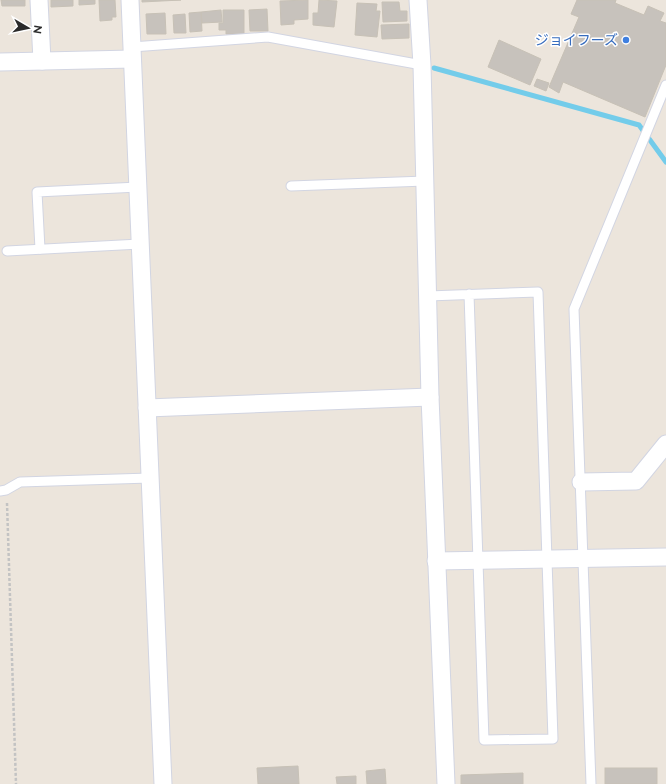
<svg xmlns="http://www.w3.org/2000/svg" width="666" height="784" viewBox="0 0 666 784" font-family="Raleway,'Noto Sans JP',sans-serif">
  <rect width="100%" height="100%" fill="#ece5dc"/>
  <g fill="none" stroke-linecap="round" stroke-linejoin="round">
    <!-- stream -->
    <polyline stroke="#73ccea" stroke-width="5" points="434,68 639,125 666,162"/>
  </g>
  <!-- building -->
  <g fill="#c7c2bc" stroke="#c7c1b6">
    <polygon points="1,0 25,0 25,6 2,6"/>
    <polygon points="51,0 73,0 73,6 51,7"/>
    <polygon points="79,0 95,0 95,4 79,5"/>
    <polygon points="99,0 115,0 116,17 112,17 112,20 100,21"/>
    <polygon points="142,0 181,0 142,2"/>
    <polygon points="308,0 308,19 294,20 294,24 281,25 280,1"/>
    <polygon points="319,0 337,1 334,27 313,25 313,13 318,13"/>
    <polygon points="577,0 616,0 615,3 644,15 648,6 664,13 660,21 666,23 666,65 645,117 563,82 559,93 549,87 579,17 571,14"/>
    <polygon points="382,2 399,2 400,11 407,11 407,21 383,22"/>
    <polygon points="357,3 377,4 376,11 380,11 377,37 355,35"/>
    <polygon points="267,9 268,31 250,31 249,10"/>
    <polygon points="221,10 222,22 202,23 201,12"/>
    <polygon points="223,10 244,10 244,34 226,34 226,30 219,30 219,23 223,23"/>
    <polygon points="201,12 202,31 190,32 189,13"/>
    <polygon points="165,13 166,34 147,34 146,14"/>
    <polygon points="185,14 186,33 174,33 173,15"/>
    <polygon points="409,24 409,38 382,39 381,25"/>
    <polygon points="499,40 541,59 530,85 488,67"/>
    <polygon points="537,79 549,83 546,91 534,86"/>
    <polygon points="298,766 299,784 258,784 257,768"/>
    <rect x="605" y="768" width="52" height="16"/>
    <polygon points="385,769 386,784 367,784 366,771"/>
    <polygon points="523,773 523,784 461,784 461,775"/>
    <polygon points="356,776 356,784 337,784 336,777"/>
  </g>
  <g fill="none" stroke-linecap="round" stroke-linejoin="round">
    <defs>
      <g id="lane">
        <polyline points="132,47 268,37 422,65"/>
        <polyline points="291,186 425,181"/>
        <polyline points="40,249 37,192 138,187"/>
        <polyline points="7,251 140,244"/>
        <polyline points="428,296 538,292 553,739 484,740 469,294"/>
        <polyline points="0,491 6,490 20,482 150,478"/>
        <polyline points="591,784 574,309 666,85"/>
      </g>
      <g id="street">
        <polyline points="39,0 42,61"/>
        <polyline points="130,0 163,784"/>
        <polyline points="418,0 422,65 430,397 446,784"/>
        <polyline points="0,62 132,59"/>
        <polyline points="147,408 430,397"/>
        <polyline points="581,482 636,481 666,444"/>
        <polyline points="436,561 666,557"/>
      </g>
    </defs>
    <!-- lane casing -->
    <use href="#lane" stroke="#d2d5e2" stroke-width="11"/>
    <!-- street casing -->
    <use href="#street" stroke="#d2d5e2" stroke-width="19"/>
    <!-- path -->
    <polyline stroke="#c3c3c3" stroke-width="2.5" stroke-dasharray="3 2" stroke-linecap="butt" points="7,503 16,784"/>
    <!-- lane -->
    <use href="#lane" stroke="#fff" stroke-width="9"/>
    <!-- street -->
    <use href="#street" stroke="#fff" stroke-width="17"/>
  </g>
  <!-- markers -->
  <circle fill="#3f7fe0" stroke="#fff" stroke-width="1.5" cx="626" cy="40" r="4"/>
  <g text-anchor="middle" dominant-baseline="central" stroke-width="3" stroke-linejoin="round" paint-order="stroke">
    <!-- shop labels -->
    <g font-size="14" fill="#366cbe" stroke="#fff" text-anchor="end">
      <text x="618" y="40">ジョイフーズ</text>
    </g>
  </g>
  <!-- north arrow -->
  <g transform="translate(28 28) rotate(99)" stroke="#ffffff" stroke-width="3" paint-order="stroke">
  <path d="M0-3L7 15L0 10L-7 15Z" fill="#2a2a2a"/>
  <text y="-6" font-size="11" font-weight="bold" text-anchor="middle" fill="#2a2a2a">N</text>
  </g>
</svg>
